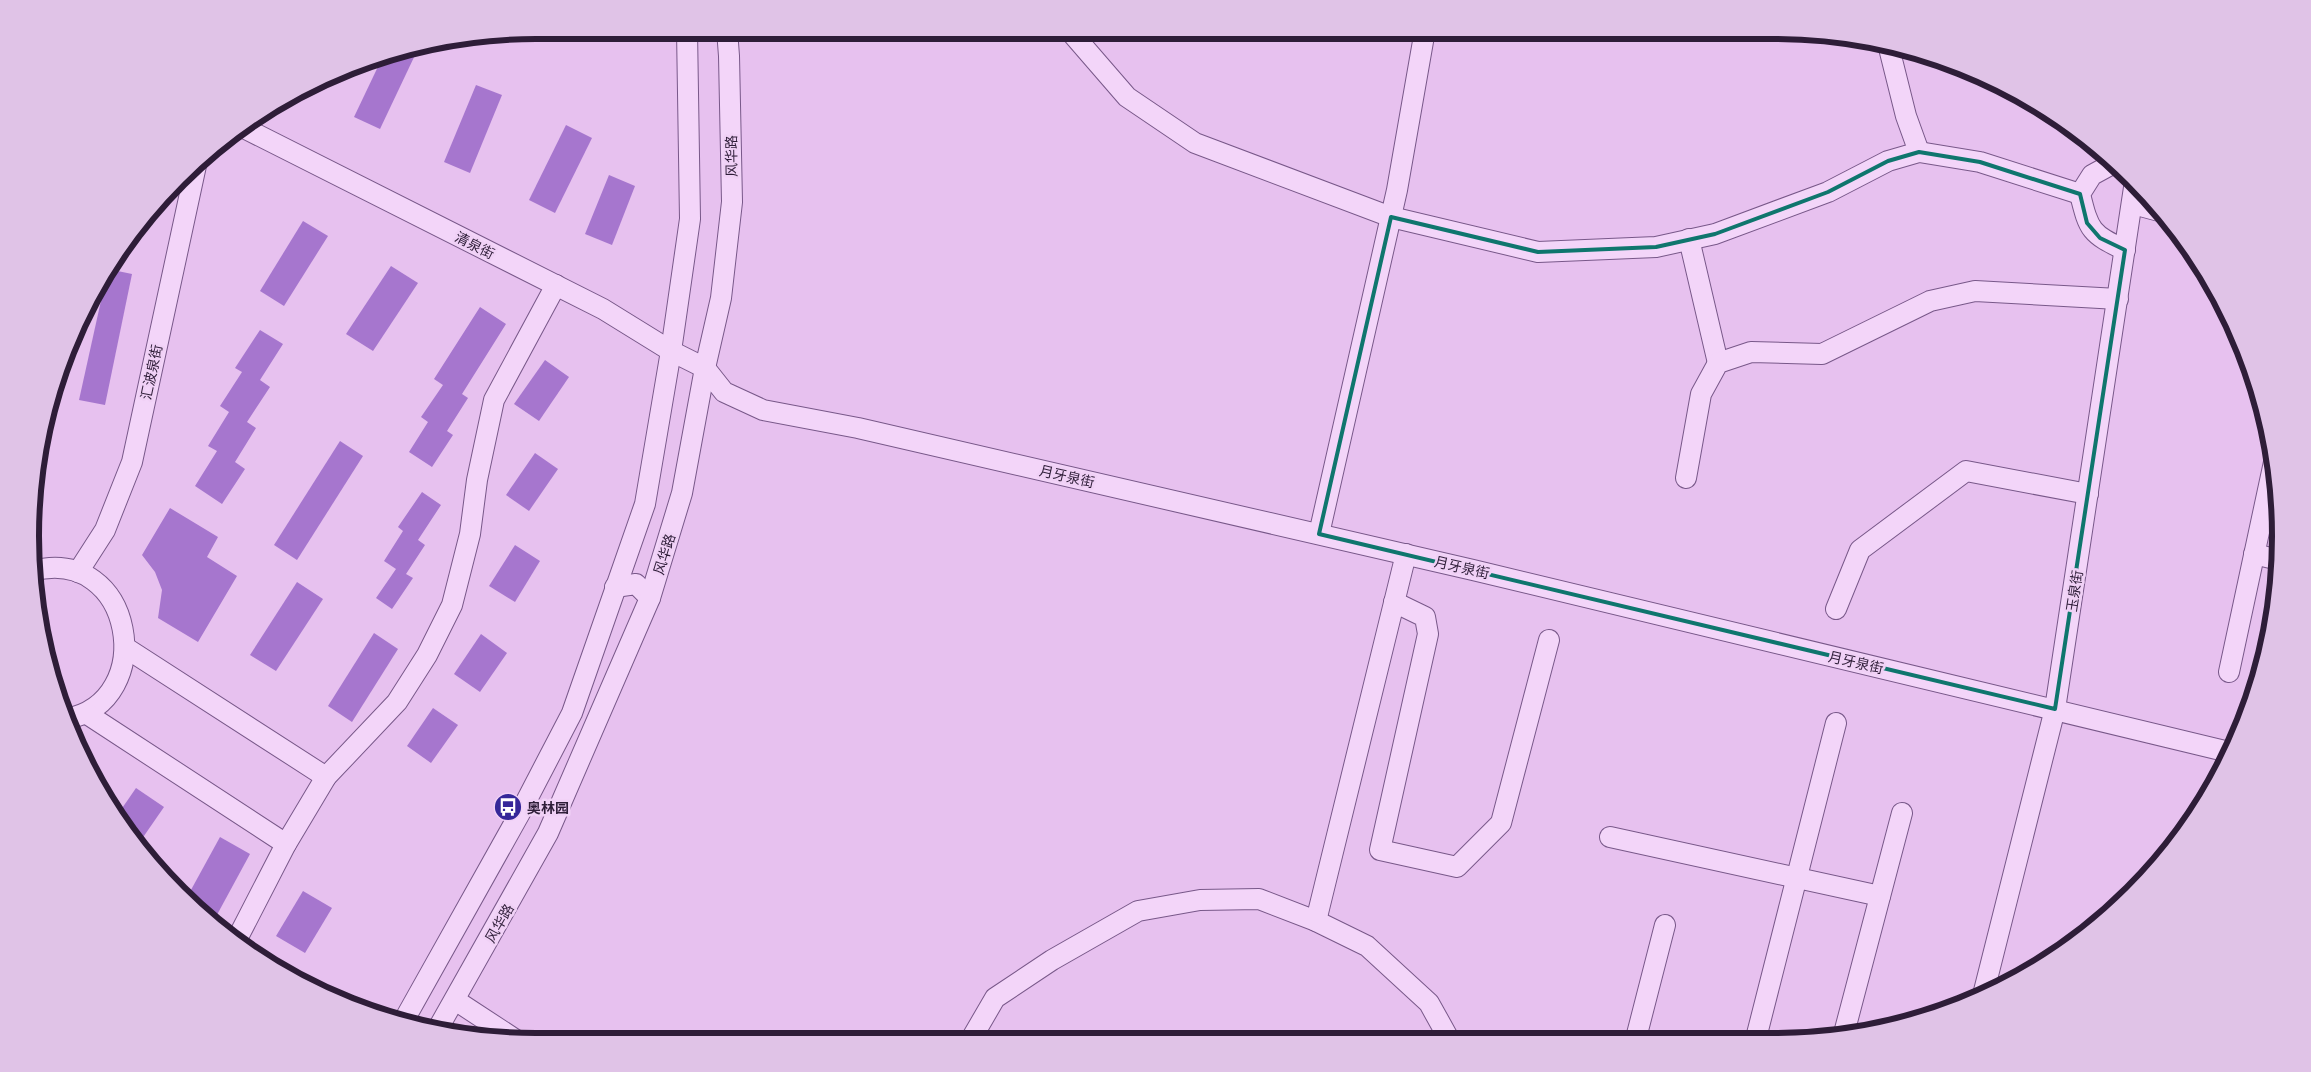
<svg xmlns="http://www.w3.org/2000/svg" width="2311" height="1072" viewBox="0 0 2311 1072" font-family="'Playfair Display','Noto Sans SC',serif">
  <rect width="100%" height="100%" fill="#e7c1ef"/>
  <!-- building -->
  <g fill="#a676ce">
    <polygon points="406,48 416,53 380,129 354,117 384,54"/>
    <polygon points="476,85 502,95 470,173 444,162"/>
    <polygon points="566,125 592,138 555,213 529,200"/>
    <polygon points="609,175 635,186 612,245 585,234"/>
    <polygon points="303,221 328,236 284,306 260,291"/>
    <polygon points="391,266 418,283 373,351 346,334"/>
    <polygon points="108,269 132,274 105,405 79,400"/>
    <polygon points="480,307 506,324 462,394 468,398 447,431 453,435 432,467 409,452 428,422 421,417 443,385 434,379"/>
    <polygon points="260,330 283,344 260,380 270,387 247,422 256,428 235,462 245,469 222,504 195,486 217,451 208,446 229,412 220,406 242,372 235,368"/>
    <polygon points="545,360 569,377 539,421 514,404"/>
    <polygon points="340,441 363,456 297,560 274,545"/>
    <polygon points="535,453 558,469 529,511 506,495"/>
    <polygon points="422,492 441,505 418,540 425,545 406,574 413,578 392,609 376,598 396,569 384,561 403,531 398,527"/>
    <polygon points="170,508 218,537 207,557 237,576 198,642 158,618 162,590 155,572 142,555"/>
    <polygon points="515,545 540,561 515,602 489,586"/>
    <polygon points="297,582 323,599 276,671 250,655"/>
    <polygon points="374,633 398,649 352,722 328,706"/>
    <polygon points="481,634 507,653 480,692 454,674"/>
    <polygon points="433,708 458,725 431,763 407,746"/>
    <polygon points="136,788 164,807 137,846 116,817"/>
    <polygon points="220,837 250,854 212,924 186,899"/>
    <polygon points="303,891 332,908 305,953 276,936"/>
  </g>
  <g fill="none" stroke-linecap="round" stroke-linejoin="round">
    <defs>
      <g id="minor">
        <polyline points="1069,30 1127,97 1195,143 1391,217 1538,252 1656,247 1715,234 1828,192 1888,161 1919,152 1980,162 2080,194"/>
        <polyline points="1888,44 1906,116 1919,152"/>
        <polyline points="242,127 603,309 671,351 705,368 724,392 763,410 858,428 1473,570 2229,752"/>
        <path d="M2114,163L2092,175L2080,194C2089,231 2091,234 2125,250"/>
        <polyline points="2133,204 2159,211"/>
        <polyline points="1689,239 1718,363"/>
        <polyline points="1686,478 1701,394 1718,363 1751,352 1822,354 1930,301 1975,291 2118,299"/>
        <polyline points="1319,534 1397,190 1425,30"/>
        <polyline points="2254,554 2279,560"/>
        <path d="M32,571C134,544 160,702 66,719"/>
        <polyline points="78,572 105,530 132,462 197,161"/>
        <polyline points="615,587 636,584 650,598"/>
        <polyline points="1394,602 1425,617 1428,634 1380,850 1457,867 1501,823 1549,640"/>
        <polyline points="1836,609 1860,550 1966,471 2088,494"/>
        <polyline points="126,648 326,777"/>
        <polyline points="2229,672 2274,462"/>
        <polyline points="87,714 286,844"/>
        <polyline points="1610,837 1880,896"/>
        <polyline points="1316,921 1406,554"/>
        <polyline points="236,941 286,844 326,777 397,702 427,655 452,605 470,534 477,480 494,400 556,285"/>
        <polyline points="1983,995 2055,709 2135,181"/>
        <polyline points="455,1000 516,1040"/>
        <polyline points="403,1022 520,813 572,713 645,504 671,351 690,219 687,30"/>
        <polyline points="436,1032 548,833 650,598 682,493 705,368 721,298 732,202 729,56 727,30"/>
        <polyline points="1843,1037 1902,813"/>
        <polyline points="1636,1038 1665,925"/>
        <polyline points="1756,1038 1836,723"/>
        <polyline points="970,1041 995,998 1052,960 1138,911 1200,900 1259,899 1316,921 1367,946 1429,1003 1449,1039"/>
      </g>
    </defs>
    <!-- minor casing -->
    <use href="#minor" stroke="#785889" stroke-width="22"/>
    <!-- minor -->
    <use href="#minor" stroke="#f3d5f9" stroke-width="20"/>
  </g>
  <!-- marked area -->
  <path fill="none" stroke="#0f766e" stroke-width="4" stroke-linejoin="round" d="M1919,152L1980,162L2080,194L2087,223L2100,238L2125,250L2055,709L1319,534L1391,217L1538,252L1656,247L1715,234L1828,192L1888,161Z"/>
  <!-- icons -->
  <defs>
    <symbol id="bus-disc" viewBox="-11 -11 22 22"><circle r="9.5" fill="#352799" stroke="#f0d1f6"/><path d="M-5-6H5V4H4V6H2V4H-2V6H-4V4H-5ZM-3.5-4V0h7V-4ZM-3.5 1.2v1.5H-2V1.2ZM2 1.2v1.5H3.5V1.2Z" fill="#fff"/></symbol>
  </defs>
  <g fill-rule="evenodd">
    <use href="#bus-disc" x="492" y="791" width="32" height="32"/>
  </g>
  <g text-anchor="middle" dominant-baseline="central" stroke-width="5" stroke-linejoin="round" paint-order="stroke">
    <!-- street labels -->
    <g font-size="14" fill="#2e1d38" stroke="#f0d1f6">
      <text transform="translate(731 156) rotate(-91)">风华路</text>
      <text transform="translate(475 245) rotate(27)">清泉街</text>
      <text transform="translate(151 372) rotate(-78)">汇波泉街</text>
      <text transform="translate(1067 476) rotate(13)">月牙泉街</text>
      <text transform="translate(664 554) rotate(-73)">风华路</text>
      <text transform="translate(1462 567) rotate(13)">月牙泉街</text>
      <text transform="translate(2074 591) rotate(-81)">玉泉街</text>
      <text transform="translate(1856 662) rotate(13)">月牙泉街</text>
      <text transform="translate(499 923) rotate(-60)">风华路</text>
    </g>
    <!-- poi labels -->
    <g font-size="14" font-weight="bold" fill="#2e1d38" stroke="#f0d1f6" text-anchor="start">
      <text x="527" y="807">奥林园</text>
    </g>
  </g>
  <!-- crop -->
  <path d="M0 0H2311V1072H0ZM536 39H1775A497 497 0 0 1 2272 536V536A497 497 0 0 1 1775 1033H536A497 497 0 0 1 39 536V536A497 497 0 0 1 536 39Z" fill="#e0c3e7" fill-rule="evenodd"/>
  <path fill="none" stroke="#2e1d38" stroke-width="6" d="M536 39H1775A497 497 0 0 1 2272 536V536A497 497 0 0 1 1775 1033H536A497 497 0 0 1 39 536V536A497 497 0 0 1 536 39Z"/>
</svg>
